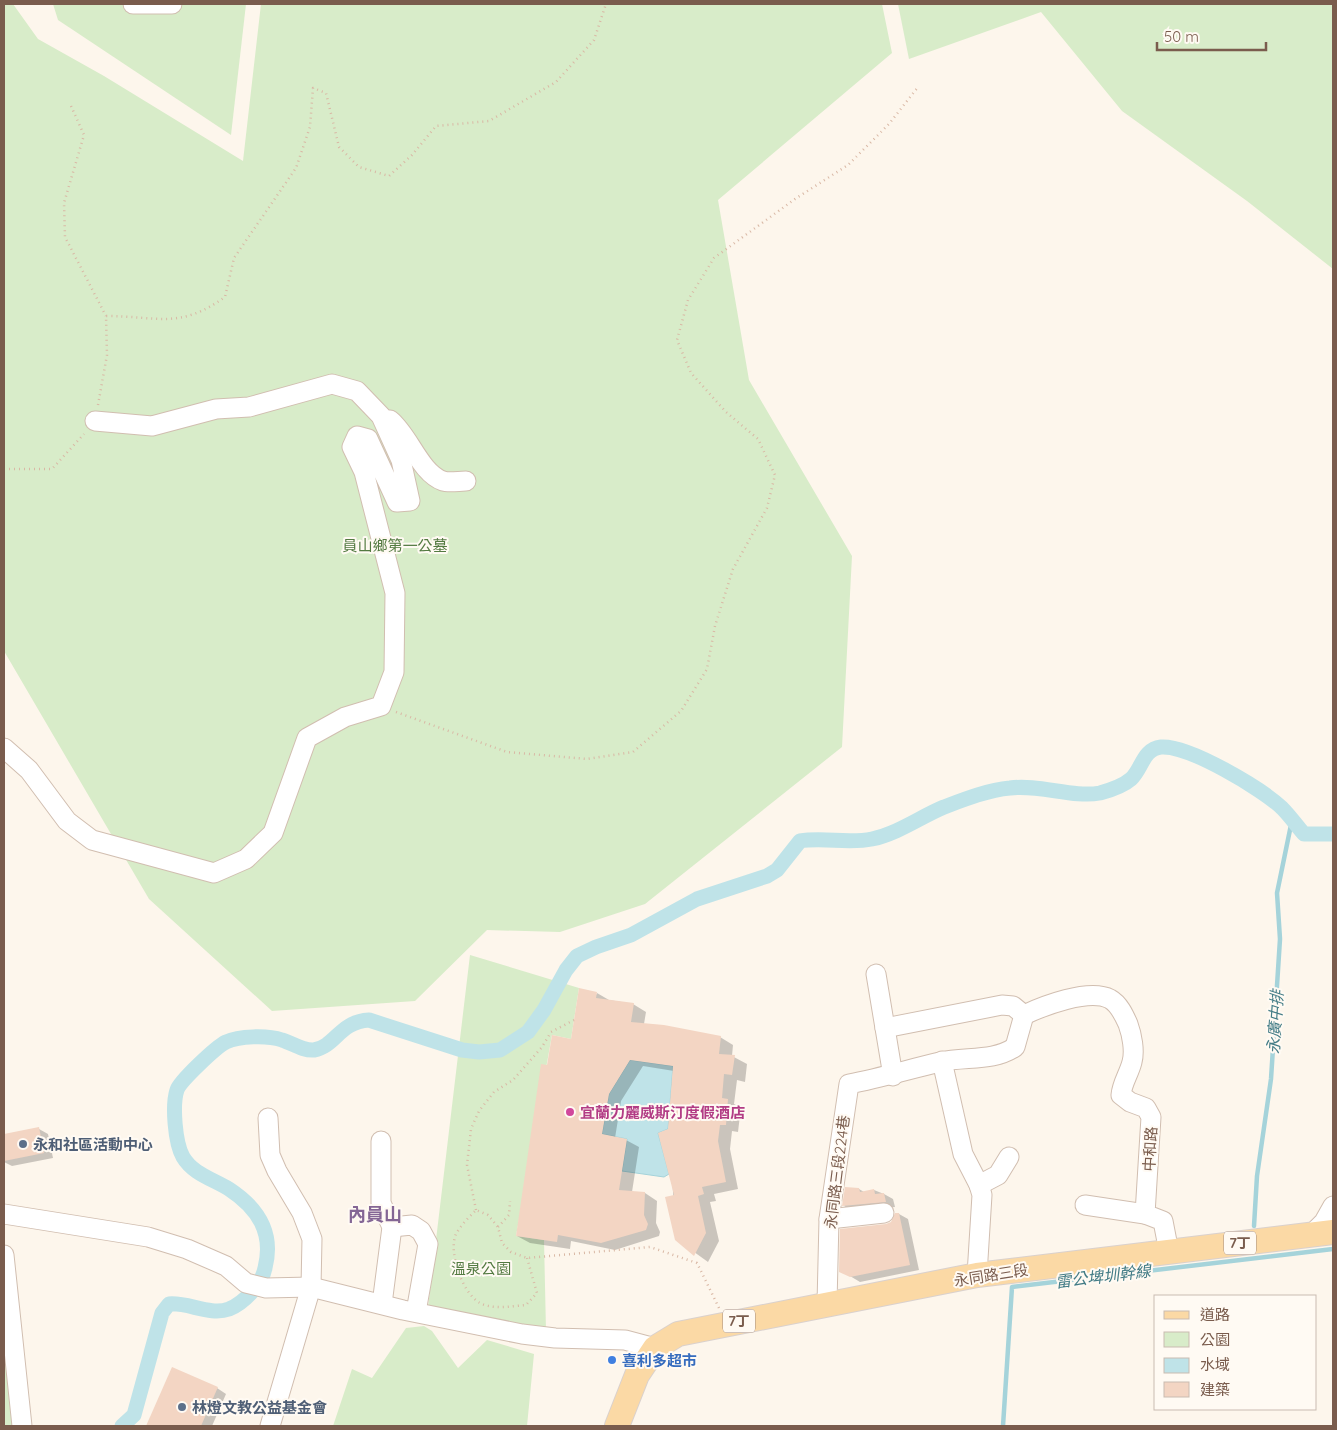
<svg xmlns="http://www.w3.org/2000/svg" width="1337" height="1430" viewBox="0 0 1337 1430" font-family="Quicksand,'Noto Sans TC',sans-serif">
  <rect width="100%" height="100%" fill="#fdf6ec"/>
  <!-- green -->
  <g fill="#d8ecc9">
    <polygon points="4,4 13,4 38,39 104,76 243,161 261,4 882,4 892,53 718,200 749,380 852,556 842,747 645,904 560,932 487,930 415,1001 272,1011 149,899 4,651"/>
    <polygon points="53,4 246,4 231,135 58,20"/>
    <polygon points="898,4 1333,4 1333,269 1247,201 1122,111 1041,12 909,59"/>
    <polygon points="470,955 579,988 571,1039 552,1035 516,1236 544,1240 546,1331 428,1307"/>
    <polygon points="424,1326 432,1331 458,1368 487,1340 534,1354 527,1426 333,1426 352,1369 372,1378 406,1328"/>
    <polygon points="4,1340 17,1426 4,1426"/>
  </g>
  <!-- water -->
  <polygon fill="#bfe3e8" stroke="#a5d3da" points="630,1060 673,1066 668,1129 658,1133 669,1174 664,1177 622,1171 627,1139 602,1134 609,1094"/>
  <!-- shadow -->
  <g fill="#0003">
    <polygon points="597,993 609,1000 633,1004 646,1012 644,1024 720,1037 733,1045 732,1056 747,1064 745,1082 737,1080 734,1104 741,1107 738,1132 732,1131 730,1149 738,1189 714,1194 716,1201 710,1202 719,1241 708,1262 676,1239 669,1130 674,1071 643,1066 621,1101 615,1138 626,1140 639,1147 632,1192 645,1193 657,1201 656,1223 660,1232 659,1236 615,1250 571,1241 570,1249 530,1243 517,1236 548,1066 572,1041"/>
    <polygon points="39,1129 48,1134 53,1158 12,1166 4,1162 4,1135"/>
    <polygon points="859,1189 864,1192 874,1190 884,1194 893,1199 895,1207 853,1211 844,1206"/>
    <polygon points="899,1214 908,1219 919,1270 860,1282 850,1276 886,1225 892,1223"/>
    <polygon points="217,1388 226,1394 212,1426 148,1426"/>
  </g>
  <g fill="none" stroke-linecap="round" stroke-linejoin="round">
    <!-- stream -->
    <g stroke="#a5d3da" stroke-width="4.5">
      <polyline points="1254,1226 1257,1176 1271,1079 1280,939 1277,893 1292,820"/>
      <polyline points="1003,1426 1012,1287 1333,1249"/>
    </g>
    <!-- canal -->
    <path stroke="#bfe3e8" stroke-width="15" d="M122,1426L134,1415L162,1313L169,1304C188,1302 210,1316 229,1309C244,1303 262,1284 265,1268C274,1233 258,1208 229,1189C213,1179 193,1174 183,1157C175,1143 172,1105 177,1090C180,1081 216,1047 226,1042C239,1036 267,1035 282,1040C292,1043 303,1051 314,1050C336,1046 339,1022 369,1020L462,1050L479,1052L500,1050L528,1032L544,1010L566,970L577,956L596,947L631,935L697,899L767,876L777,870L800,841C824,837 848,844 872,839C899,833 920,817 944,807C965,799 988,790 1010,788C1039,784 1073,798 1100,793C1111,790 1123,786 1131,779C1142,769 1143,749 1161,747C1189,745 1262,789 1282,808C1290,816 1297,826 1304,834H1333"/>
  </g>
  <!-- building -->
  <g fill="#f3d5c3">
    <polygon points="579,988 597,992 596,998 634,1003 631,1022 664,1025 721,1036 719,1054 735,1055 732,1075 724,1074 722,1098 728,1099 726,1125 720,1125 718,1141 726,1182 702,1187 704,1194 698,1196 706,1233 694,1256 675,1240 665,1197 674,1195 658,1133 668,1129 673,1066 630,1060 609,1094 602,1134 627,1139 619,1190 645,1192 644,1215 648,1224 646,1230 601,1243 558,1235 557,1242 516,1236 541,1064 547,1065 552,1035 571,1039"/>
    <polygon points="39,1127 44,1153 4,1161 4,1134"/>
    <polygon points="845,1187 859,1188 860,1192 874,1189 875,1194 884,1193 886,1202 842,1206"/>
    <polygon points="895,1213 899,1213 910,1265 850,1277 839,1272 840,1229 886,1224 891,1222"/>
    <polygon points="172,1367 218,1387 201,1426 146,1426"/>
  </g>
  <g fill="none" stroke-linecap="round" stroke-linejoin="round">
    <defs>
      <g id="minor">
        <polyline points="133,4 172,4"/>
        <path d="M390,420C409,435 420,473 443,481C449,483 459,481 466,481"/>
        <polyline points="4,748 29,770 67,821 92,840 214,873 246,859 273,833 307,738 345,717 381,706 394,672 395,593 364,472 352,447 357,436 368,439 397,502 410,501 401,460 381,416 357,391 332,384 249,407 216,409 152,426 95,421"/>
        <polyline points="876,974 893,1076"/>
        <path d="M1024,1015C1043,1006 1089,988 1110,999C1119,1004 1124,1015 1128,1024C1132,1035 1135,1051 1132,1062C1129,1074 1122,1083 1121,1095L1130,1102L1146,1108L1151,1117L1145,1214L1163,1221L1169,1252"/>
        <polyline points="885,1028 1002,1005 1013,1006 1024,1015"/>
        <polyline points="942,1061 963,1154 979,1185 982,1195 977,1275"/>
        <polyline points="268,1118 270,1155 277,1171 302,1213 312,1239 311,1287 270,1426"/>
        <polyline points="381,1141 381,1203 392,1227 382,1304"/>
        <polyline points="979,1185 998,1175 1009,1157"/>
        <polyline points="1085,1205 1145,1214"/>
        <polyline points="4,1214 148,1237 187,1249 226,1266 246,1283 266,1288 311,1287 403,1310 522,1334 555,1338 625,1340 655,1348"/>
        <polyline points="829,1219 884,1213"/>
        <polyline points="392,1227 412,1225 421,1231 428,1244 416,1312"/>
        <polyline points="1312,1234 1324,1222 1333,1206"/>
        <polyline points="4,1255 22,1426"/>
        <path d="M827,1304L829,1219L849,1084C880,1078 910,1069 940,1062C966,1056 993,1062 1015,1047L1024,1015"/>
      </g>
      <polyline id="major" points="617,1426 637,1375 655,1348 678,1334 977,1275 1333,1232"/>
    </defs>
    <!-- minor casing -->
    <use href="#minor" stroke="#d1beb0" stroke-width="21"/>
    <!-- major casing -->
    <use href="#major" stroke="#dad1cd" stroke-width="26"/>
    <!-- path -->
    <g stroke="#d9b8a5" stroke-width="2.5" stroke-dasharray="1 4" stroke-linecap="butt">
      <polyline points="71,106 84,135 64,203 65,237 106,316"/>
      <path d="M98,405L107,355L106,316C157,316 179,330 225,297L234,258L296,168L310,127L313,88L326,93L339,147L359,167L389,176L412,155L436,126L489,121L556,82L594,40L606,4"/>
      <polyline points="4,469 52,469 84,434"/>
      <polyline points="396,712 507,752 587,759 633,752 681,711 707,669 715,626 733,569 767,508 775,475 758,439 726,412 691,373 677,340 688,300 714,258 795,199 848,165 889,124 918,87"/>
      <polyline points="476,1210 467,1165 471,1129 479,1111 494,1092 513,1080 542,1047 551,1032 574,1020"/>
      <polyline points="498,1227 509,1215 510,1201"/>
      <path d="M527,1258L537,1293L526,1305C512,1306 493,1310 480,1303C462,1293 448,1252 456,1234C461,1225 469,1217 476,1210L488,1215L498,1227L502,1243L511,1252L527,1258L650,1247L697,1263L719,1308"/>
    </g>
    <!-- minor -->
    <use href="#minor" stroke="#fff" stroke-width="19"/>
    <!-- major -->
    <use href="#major" stroke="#fbd9a5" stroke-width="24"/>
  </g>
  <!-- markers -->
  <circle fill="#d1479c" stroke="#fffaf3" stroke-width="2" cx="570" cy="1112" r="5"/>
  <g fill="#5c6f8a" stroke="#fffaf3" stroke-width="2">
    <circle cx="23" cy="1144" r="5"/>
    <circle cx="182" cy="1407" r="5"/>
  </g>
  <circle fill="#3f7fe0" stroke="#fffaf3" stroke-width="2" cx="612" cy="1360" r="5"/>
  <g text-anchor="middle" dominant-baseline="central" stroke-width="4" stroke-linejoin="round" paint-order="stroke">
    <!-- shield labels -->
    <g fill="#fffaf3" stroke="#a28b7f" stroke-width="1">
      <rect x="1224" y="1231.5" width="32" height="23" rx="4"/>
      <rect x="723" y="1309.5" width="32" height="23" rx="4"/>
    </g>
    <g font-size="14" font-weight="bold" fill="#7a5c4d">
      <text x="1240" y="1243">7丁</text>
      <text x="739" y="1321">7丁</text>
    </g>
    <!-- park labels -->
    <g font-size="15" fill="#537a41" stroke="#fffaf3">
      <text x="395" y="545">員山鄉第一公墓</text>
      <text x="481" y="1268">溫泉公園</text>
    </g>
    <!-- hotel labels -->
    <g font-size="15" font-weight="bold" fill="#b23c85" stroke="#fffaf3" text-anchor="start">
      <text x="580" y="1112">宜蘭力麗威斯汀度假酒店</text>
    </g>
    <!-- service labels -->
    <g font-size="15" font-weight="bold" fill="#4e5e75" stroke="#fffaf3" text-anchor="start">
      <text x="33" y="1144">永和社區活動中心</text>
      <text x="192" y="1407">林燈文教公益基金會</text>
    </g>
    <!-- street labels -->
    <g font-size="15" fill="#7a5c4d" stroke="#fffaf3">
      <text transform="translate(1150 1149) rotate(-87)">中和路</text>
      <text transform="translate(837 1172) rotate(-83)">永同路三段224巷</text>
      <text transform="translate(991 1275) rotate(-9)">永同路三段</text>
    </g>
    <!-- shop labels -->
    <g font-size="15" font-weight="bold" fill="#366cbe" stroke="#fffaf3" text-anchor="start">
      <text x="622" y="1360">喜利多超市</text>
    </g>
    <!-- water labels -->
    <g font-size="16" font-style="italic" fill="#437c86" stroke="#fffaf3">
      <text transform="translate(1275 1022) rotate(-86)">永廣中排</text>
      <text transform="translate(1103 1276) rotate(-7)">雷公埤圳幹線</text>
    </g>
    <!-- quarter labels -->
    <g font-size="18" font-weight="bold" fill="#846695" stroke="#fffaf3">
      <text x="375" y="1214">內員山</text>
    </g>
  </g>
  <!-- border -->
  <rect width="1337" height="1430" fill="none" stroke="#7a5c4d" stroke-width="10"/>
  <!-- legend -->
  <rect x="1154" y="1295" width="162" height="115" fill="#fffaf3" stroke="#cabbb1"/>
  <rect x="1164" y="1311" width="25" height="8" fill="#fbd9a5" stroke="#cabbb1"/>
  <text x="1200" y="1320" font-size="15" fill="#7a5c4d">道路</text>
  <rect x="1164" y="1332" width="25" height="15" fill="#d8ecc9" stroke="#cabbb1"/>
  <text x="1200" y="1345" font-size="15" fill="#7a5c4d">公園</text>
  <rect x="1164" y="1358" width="25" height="15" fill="#bfe3e8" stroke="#cabbb1"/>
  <text x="1200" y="1370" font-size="15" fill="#7a5c4d">水域</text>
  <rect x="1164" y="1382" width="25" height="15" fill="#f3d5c3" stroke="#cabbb1"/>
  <text x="1200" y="1395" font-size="15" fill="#7a5c4d">建築</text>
  <!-- scale -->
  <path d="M1157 42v8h109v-8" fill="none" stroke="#7a5c4d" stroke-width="2.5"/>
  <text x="1164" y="42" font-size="15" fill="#7a5c4d" stroke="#fffaf3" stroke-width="4" paint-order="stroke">50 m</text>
</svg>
